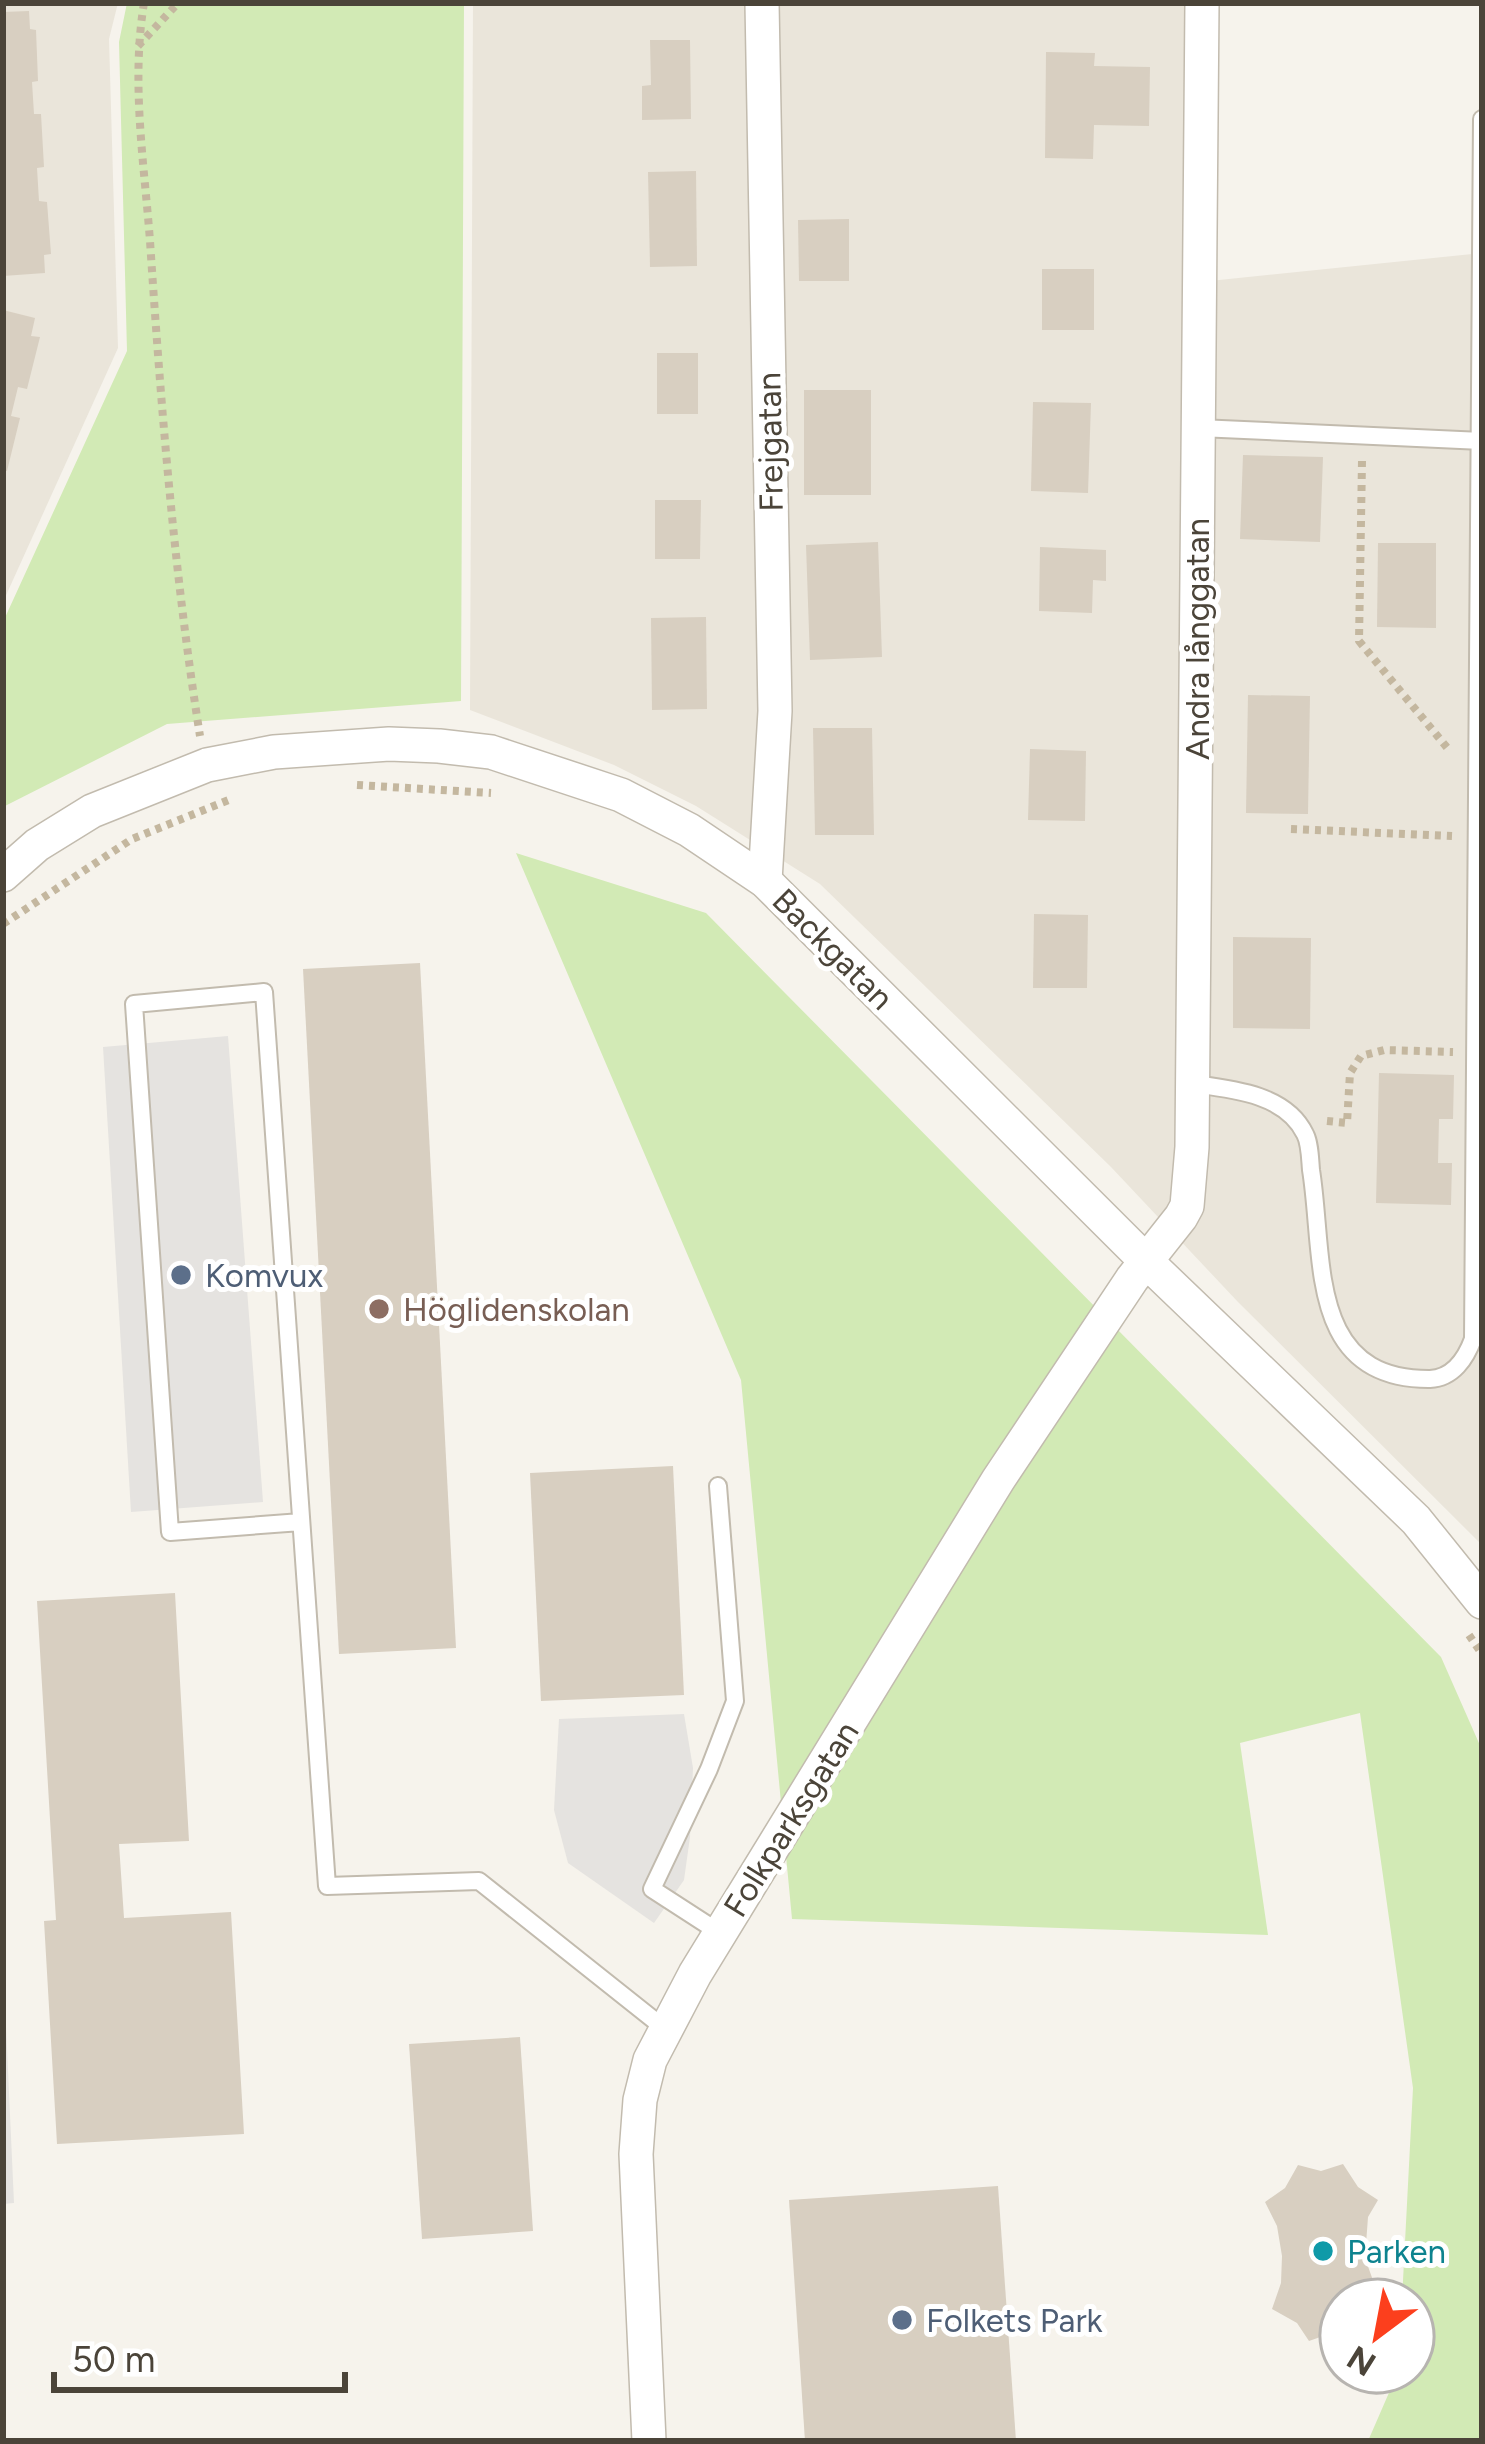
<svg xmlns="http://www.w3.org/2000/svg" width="1485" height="2444" viewBox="0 0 1485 2444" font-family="Figtree,sans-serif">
  <rect width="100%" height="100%" fill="#f6f3ec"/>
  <!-- residential -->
  <g fill="#eae5da">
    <polygon points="3,3 118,3 109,39 118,348 3,602"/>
    <polygon points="473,3 1202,3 1200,282 1482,253 1482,1545 1238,1302 1111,1167 820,884 696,806 614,765 470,710"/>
  </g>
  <!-- green -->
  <g fill="#d2eab5">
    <polygon points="127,3 464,3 461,701 167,724 3,807 3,622 127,351 119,42"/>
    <polygon points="516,853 706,913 1441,1657 1482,1750 1482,2441 1368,2441 1398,2372 1413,2372 1413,2300 1402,2300 1413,2088 1360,1713 1240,1743 1268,1935 792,1919 741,1380"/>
  </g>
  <!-- parking -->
  <g fill="#e5e3e0">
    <polygon points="228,1036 263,1502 131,1512 103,1047"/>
    <polygon points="684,1714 693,1768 690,1837 684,1880 654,1923 568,1863 554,1810 559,1719"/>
    <polygon points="3,1960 14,2203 3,2204"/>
  </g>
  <!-- building -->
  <g fill="#d8cfc1">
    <polygon points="29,11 30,29 36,30 38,81 32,82 34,114 41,114 44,167 37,168 39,201 47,202 51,254 44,255 45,273 3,276 3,12"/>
    <polygon points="650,40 690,40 691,119 642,120 642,86 651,85"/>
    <polygon points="1046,52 1095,53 1094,66 1150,67 1149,126 1094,125 1093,159 1045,158"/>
    <polygon points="696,171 697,266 650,267 648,172"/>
    <polygon points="849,219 849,281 799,281 798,220"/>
    <rect x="1042" y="269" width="52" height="61"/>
    <polygon points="3,310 35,318 31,336 40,337 27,389 18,387 11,416 20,418 7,471 3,470"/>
    <rect x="657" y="353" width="41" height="61"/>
    <rect x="804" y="390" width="67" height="105"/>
    <polygon points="1033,402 1091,403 1088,493 1031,491"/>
    <polygon points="1243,455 1323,457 1320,542 1240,539"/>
    <polygon points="655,500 701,500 700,559 655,559"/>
    <polygon points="878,542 882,657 810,660 806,545"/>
    <polygon points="1378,543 1436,543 1436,628 1377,627"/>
    <polygon points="1040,547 1106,550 1106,581 1093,580 1092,613 1039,611"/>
    <polygon points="706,617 707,709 652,710 651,618"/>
    <polygon points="1248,695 1310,696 1308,814 1246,813"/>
    <polygon points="813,728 872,728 874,835 815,835"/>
    <polygon points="1030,749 1086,751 1085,821 1028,820"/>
    <polygon points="1034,914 1088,915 1087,988 1033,988"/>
    <polygon points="1233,937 1311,938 1310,1029 1233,1028"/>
    <polygon points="420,963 456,1648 339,1654 303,969"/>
    <polygon points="1379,1073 1454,1075 1453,1119 1439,1119 1438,1163 1452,1163 1451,1205 1376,1203"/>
    <polygon points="673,1466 684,1695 541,1701 530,1473"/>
    <polygon points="175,1593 189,1841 119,1844 124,1918 231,1912 244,2134 57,2144 44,1921 56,1920 37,1601"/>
    <polygon points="520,2037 533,2231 422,2239 409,2044"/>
    <polygon points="1343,2164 1358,2187 1378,2200 1368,2217 1365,2258 1380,2300 1341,2300 1341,2337 1326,2335 1309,2341 1297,2323 1272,2309 1281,2283 1282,2256 1277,2226 1265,2202 1285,2188 1298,2165 1321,2171"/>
    <polygon points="998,2186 1016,2441 805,2441 789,2200"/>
  </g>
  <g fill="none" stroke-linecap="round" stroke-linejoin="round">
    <defs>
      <g id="service">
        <polyline points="1199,428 1482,441"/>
        <path d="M1193,1084C1232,1089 1286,1094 1305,1134C1310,1143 1310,1159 1311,1170C1325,1256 1306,1380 1430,1379C1453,1378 1466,1358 1473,1339L1482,119"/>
        <polyline points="718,1486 735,1701 709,1769 652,1889 720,1933"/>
        <polyline points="301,1522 170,1532 134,1004 264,992 327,1886 479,1881 664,2028"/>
      </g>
      <g id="minor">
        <polyline points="762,3 775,711 765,881"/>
        <polyline points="3,875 37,845 92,811 207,765 274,752 389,744 439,746 491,752 621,795 689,830 765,881 1146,1261 1416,1520 1482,1602"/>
        <polyline points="649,2441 636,2154 640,2100 650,2060 695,1974 998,1480 1132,1279 1181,1217 1187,1206 1192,1147 1202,3"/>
      </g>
    </defs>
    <!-- service casing -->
    <use href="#service" stroke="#c2bbae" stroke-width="20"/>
    <!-- minor casing -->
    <use href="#minor" stroke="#c2bbae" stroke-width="36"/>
    <!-- path -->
    <g stroke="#c4b79f" stroke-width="8" stroke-dasharray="6 6" stroke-linecap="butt">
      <path d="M144,3C131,82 144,162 150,241C161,406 174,573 200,736"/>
      <polyline points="138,46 178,3"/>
      <polyline points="1362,461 1359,641 1449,750"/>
      <polyline points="357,785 491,793"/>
      <polyline points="1291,829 1452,836"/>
      <polyline points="3,924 132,839 231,799"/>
      <polyline points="1327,1121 1347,1123 1350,1073 1361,1056 1384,1050 1453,1052"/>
      <polyline points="1469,1635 1482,1654"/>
    </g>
    <!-- service -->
    <use href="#service" stroke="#fff" stroke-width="16"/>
    <!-- minor -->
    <use href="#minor" stroke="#fff" stroke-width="33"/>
  </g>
  <!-- markers -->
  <g fill="#5c6f8a" stroke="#fff" stroke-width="4.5">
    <circle cx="181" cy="1275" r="12"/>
    <circle cx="902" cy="2320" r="12"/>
  </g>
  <circle fill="#8d6e63" stroke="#fff" stroke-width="4.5" cx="379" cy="1309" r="12"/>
  <circle fill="#0f9aa8" stroke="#fff" stroke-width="4.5" cx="1323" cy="2251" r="12"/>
  <g text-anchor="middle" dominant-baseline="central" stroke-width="10" stroke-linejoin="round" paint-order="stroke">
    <!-- street labels -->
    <g font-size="33" fill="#4b4439" stroke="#fff">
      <text transform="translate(770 442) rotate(-91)">Frejgatan</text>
      <text transform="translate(1197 639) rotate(-90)">Andra långgatan</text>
      <text transform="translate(833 949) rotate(45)">Backgatan</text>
      <text transform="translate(791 1819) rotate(-58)">Folkparksgatan</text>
    </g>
    <!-- service labels -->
    <g font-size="33" fill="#4e5e75" stroke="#fff" text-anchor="start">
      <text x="205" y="1275">Komvux</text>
      <text x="926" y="2320">Folkets Park</text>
    </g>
    <!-- education labels -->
    <g font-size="33" fill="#785e54" stroke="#fff" text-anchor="start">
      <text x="403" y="1309">Höglidenskolan</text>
    </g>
    <!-- culture labels -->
    <g font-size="33" fill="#0d838f" stroke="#fff" text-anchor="start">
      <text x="1347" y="2251">Parken</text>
    </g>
  </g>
  <!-- border -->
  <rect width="1485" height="2444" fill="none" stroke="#4b4439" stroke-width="12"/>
  <!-- north arrow -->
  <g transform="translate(1377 2336) rotate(212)"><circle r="57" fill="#ffffff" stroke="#b7b4b0" stroke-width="3"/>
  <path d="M0-9L21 45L0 30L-21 45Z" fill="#fc3f1d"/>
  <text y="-18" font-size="33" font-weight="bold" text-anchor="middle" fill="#4b4439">N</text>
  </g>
  <!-- scale -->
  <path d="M54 2372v18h291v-18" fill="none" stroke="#4b4439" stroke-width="6"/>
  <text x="72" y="2372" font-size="36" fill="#4b4439" stroke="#ffffff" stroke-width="9" paint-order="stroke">50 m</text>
</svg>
